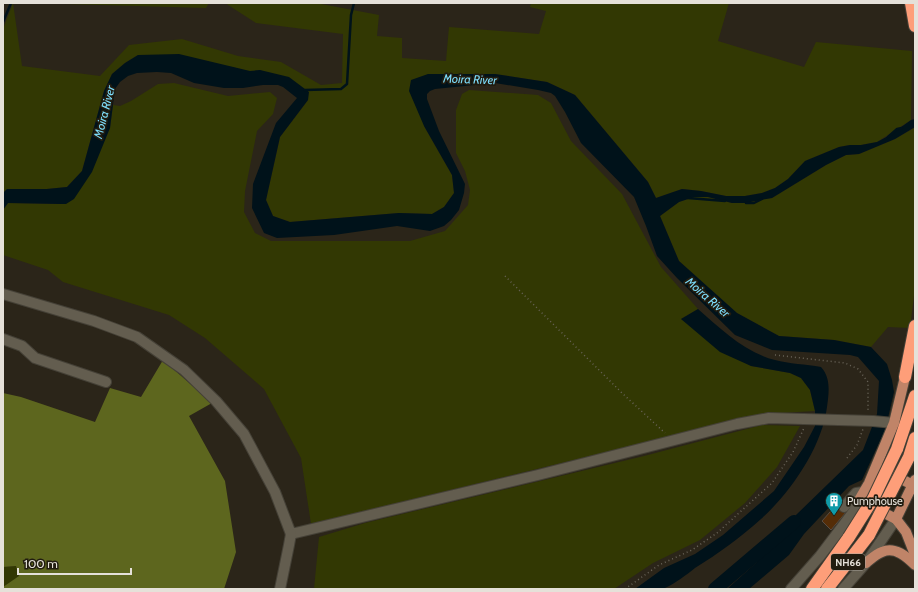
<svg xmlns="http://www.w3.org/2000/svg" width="918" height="592" viewBox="0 0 918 592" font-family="Cabin,sans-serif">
  <rect width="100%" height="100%" fill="#2b2519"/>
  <!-- green -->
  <g fill="#323803">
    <polygon points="13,3 22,66 100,76 129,45 182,39 238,56 281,62 321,85 342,83 343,34 256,23 225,3 316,3 379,15 377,36 402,38 402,58 446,61 449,27 539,34 546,11 530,7 531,3 729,3 718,41 804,67 816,42 912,51 911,120 877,142 861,145 850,145 839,147 805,161 788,179 775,188 762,193 745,196 726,196 701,191 682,189 656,198 648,182 575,95 547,82 495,74 428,74 424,126 452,175 454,193 444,207 432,214 399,213 290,222 273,216 266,200 280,137 308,100 260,70 250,72 232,67 138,55 125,63 112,74 104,91 82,171 67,187 47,189 7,189 3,193 3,29"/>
    <polygon points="29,3 209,3 206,8"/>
    <polygon points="174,83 228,96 270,92 277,98 273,114 257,131 245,191 244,212 255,233 271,241 410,241 445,231 468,205 470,190 465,171 456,153 456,110 462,94 469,90 538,95 551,103 571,141 622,194 661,267 698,309 681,319 751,366 790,373 801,378 810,390 815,411 763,414 311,524 301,458 264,389 205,338 169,315 63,282 48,270 3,255 3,210 8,203 61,204 110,128 113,105 120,106 131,101 158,84"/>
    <polygon points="914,128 915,146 915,288 910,328 888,327 871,347 834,340 779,336 737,313 679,261 660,216 679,202 694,197 708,197 732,203 772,198 826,165 846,155 859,154 895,139"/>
    <polygon points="762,425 800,426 777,467 745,503 700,540 653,563 614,589 314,589 319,537 365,523 644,456"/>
    <polygon points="16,566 20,576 3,587 3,567"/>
  </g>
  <!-- forest -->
  <polygon fill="#5d661e" points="163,360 212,403 189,416 225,481 236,552 224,589 3,589 3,587 19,576 16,566 3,567 3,393 21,397 95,422 110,388 141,397"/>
  <!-- water -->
  <g fill="#00121a">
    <polygon points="179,54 250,71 260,70 289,77 309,92 308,100 280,137 266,200 273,216 290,222 399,213 432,214 444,207 454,193 452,175 424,126 409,91 411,80 428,74 495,74 547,82 575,95 648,182 656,198 682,189 701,191 726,196 745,196 762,193 775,188 788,179 805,161 839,147 850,145 861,145 877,142 890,135 911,120 915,119 915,127 895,139 859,154 846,155 826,165 772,198 745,203 732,203 708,197 694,197 679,202 660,216 679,261 737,313 779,336 834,340 871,347 887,364 892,380 894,392 888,418 884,432 862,480 849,486 804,534 789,555 749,589 727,589 756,563 796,515 863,450 877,414 879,381 858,357 850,355 772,350 735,335 677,278 657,256 646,226 634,197 581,143 565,112 555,96 551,93 538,90 495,83 435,89 430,91 427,94 427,99 439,131 465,184 464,193 459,210 451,220 444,226 430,231 397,226 334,235 277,238 264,233 252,208 253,184 276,123 297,98 283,87 278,85 263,85 243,88 224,88 194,83 171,73 157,72 137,73 128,76 120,82 115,89 110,128 92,172 74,199 66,204 61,204 8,203 3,210 3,193 7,189 47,189 67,187 82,171 104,91 112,74 125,63 138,55"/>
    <path d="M698,309C721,329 744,352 775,360C789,364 806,364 821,367C831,378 829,392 827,407C822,447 791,492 761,519C741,537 718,554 695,568C686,575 676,583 665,588C659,591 642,589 635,589L664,568L695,554L723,535L774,491L804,447L815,426V411L810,390L801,378L790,373L751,366L720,352L681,319Z"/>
  </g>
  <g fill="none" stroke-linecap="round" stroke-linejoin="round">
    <!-- stream -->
    <g stroke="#00121a" stroke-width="2.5">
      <polyline points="3,22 11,3"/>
      <polyline points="305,90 341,89 347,84 351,15 354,3"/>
      <polyline points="888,137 897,129 902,128"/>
      <polyline points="688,198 725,201"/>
      <polyline points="746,203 754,203 762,199"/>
    </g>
    <!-- river -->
    <polyline stroke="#00121a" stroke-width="14" points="715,589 794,522"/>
  </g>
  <!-- building -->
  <polygon fill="#552d07" stroke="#594d43" points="838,503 847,511 831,530 822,521"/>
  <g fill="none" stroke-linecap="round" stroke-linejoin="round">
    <defs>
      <g id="minor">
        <polyline points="3,294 94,321 137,337 184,370 216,401 244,434 275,492 291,534 538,475 737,424 769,418 873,421 894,423"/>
        <polyline points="3,339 22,346 35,358 106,382"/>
        <polyline points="844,507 856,493 863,492"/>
        <polyline points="280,589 289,545 291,534"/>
        <polyline points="791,589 820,556 854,511 859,500"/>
        <polyline points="843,589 866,563 896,519"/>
      </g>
      <g id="major">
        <polyline points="905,377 894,423 869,483 859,500 896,519 906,532 915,555"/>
        <polyline points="879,468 913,485 915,489"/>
        <polyline points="896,519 915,480"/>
        <path d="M866,563C871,559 876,554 882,552C895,546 907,557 915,565"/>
      </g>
      <g id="highway">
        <polyline points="911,3 915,26"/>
        <polyline points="905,377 915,326"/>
        <polyline points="897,449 915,396"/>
        <polyline points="909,457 915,438"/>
        <polyline points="812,589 849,537"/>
        <polyline points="827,589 869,535"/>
      </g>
    </defs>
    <!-- minor casing -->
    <use href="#minor" stroke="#454137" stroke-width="12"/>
    <!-- major casing -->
    <use href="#major" stroke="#454137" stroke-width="12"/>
    <!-- highway casing -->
    <use href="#highway" stroke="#454137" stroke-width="14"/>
    <!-- path -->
    <g stroke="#696459" stroke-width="1.5" stroke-dasharray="1 3" stroke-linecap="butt">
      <polyline points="505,276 622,393 665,433"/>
      <polyline points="775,355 845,363 858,369 868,382 868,412"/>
      <polyline points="847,458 857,445 863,429"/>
      <polyline points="625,589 659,565 692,550 717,533 772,483 793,452 804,428"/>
    </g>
    <!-- minor -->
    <use href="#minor" stroke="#635d4f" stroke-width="10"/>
    <!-- major -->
    <use href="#major" stroke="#c08468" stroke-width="10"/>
    <!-- highway -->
    <use href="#highway" stroke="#fe9e79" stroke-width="12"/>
    <defs>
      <g id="highway-bridge">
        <polyline points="869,535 909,457"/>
        <polyline points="849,537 873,499 897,449"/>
      </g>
    </defs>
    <!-- highway-bridge casing -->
    <use href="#highway-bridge" stroke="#454137" stroke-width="14" stroke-linecap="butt"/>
    <!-- highway-bridge -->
    <use href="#highway-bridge" stroke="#fe9e79" stroke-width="12"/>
  </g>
  <!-- icons -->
  <defs>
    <symbol id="building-pin" viewBox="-11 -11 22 30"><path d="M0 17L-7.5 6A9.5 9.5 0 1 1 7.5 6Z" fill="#0f9aa8" stroke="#211c10"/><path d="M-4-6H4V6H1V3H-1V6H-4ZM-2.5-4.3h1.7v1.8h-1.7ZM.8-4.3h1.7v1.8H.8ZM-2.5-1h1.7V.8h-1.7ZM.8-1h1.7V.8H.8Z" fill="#fff"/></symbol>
  </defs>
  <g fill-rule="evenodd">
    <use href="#building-pin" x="824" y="491" width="20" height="27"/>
  </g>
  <g text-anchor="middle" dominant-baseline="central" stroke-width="3.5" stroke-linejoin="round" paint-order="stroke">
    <!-- shield labels -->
    <rect fill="#211c10" stroke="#aaa69d" stroke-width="1" x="831" y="554" width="34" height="16" rx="3"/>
    <g font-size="10" font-weight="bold" fill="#e5e1d9">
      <text x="848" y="562">NH66</text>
    </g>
    <!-- poi labels -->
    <g font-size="11" fill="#e5e1d9" stroke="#211c10" text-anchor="start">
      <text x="847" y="501">Pumphouse</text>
    </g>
    <!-- water labels -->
    <g font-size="12" font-style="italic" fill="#7dddfb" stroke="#211c10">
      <text transform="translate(470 79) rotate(2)">Moira River</text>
      <text transform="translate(104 112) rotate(-76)">Moira River</text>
      <text transform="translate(708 297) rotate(41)">Moira River</text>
    </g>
  </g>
  <!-- border -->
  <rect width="918" height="592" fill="none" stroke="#e5e1d9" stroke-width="8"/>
  <!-- scale -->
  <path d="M18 568v6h113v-6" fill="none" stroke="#e5e1d9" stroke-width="2"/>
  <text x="24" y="568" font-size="12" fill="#e5e1d9" stroke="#211c10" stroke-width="3" paint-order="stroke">100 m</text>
</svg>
